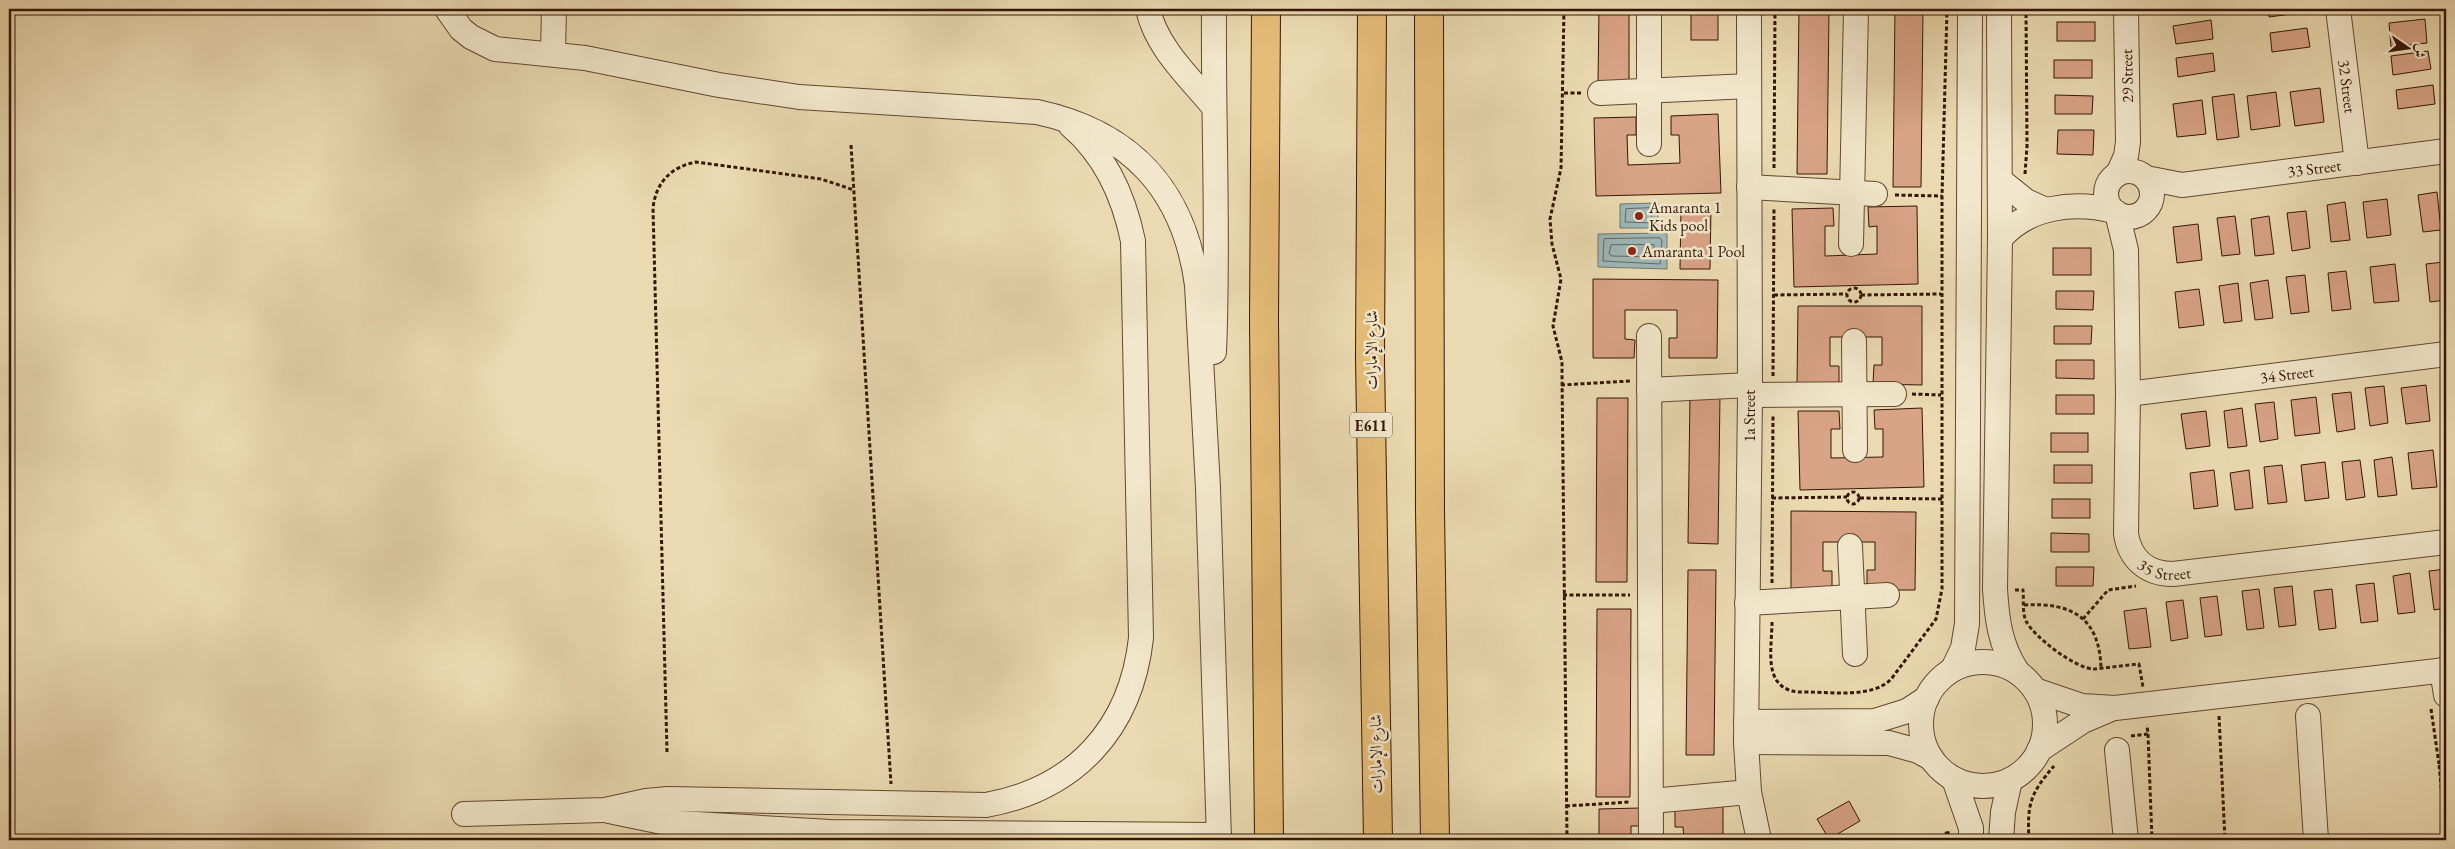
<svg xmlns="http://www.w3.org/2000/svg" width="2455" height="849" viewBox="0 0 2455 849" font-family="'EB Garamond',Amiri,serif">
  <rect width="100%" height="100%" fill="#ebdab1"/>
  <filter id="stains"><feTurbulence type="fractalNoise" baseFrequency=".004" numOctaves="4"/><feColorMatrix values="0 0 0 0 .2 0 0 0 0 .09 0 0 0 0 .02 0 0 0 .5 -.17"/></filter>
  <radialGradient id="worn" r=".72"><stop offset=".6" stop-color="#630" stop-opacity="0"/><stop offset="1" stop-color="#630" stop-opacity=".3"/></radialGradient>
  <!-- water -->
  <g fill="#9eb8b8" stroke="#747771">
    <polygon points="1658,203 1658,228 1620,228 1620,204"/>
    <polygon points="1667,233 1667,269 1598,267 1598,234"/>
  </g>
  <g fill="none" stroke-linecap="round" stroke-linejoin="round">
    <!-- shore -->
    <g stroke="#696760" stroke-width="1">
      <polygon points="1652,208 1652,223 1625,222 1626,209"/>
      <polygon points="1660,238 1662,241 1660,264 1603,261 1604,239"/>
      <polygon points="1654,245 1655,255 1653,257 1612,256 1609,254 1611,245"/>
    </g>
  </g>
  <!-- building -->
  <g fill="#d9a385" stroke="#341607">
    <polygon points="1599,9 1629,9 1629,82 1598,82"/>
    <rect x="1691" y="9" width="27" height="31"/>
    <polygon points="1799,9 1829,9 1827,174 1797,174"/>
    <polygon points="1895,9 1923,9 1921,187 1893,187"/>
    <rect x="2058" y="9" width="37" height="2"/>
    <polygon points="2268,9 2306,9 2306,12 2269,17"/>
    <polygon points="2425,19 2427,43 2391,47 2389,23"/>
    <polygon points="2211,20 2213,39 2176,44 2173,26"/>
    <rect x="2057" y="22" width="38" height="19"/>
    <polygon points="2307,28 2310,47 2272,52 2270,33"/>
    <polygon points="2428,51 2431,69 2393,75 2391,56"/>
    <polygon points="2213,53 2215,71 2178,77 2176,58"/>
    <rect x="2054" y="60" width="38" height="18"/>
    <polygon points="2433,85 2435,104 2398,109 2396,90"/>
    <polygon points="2320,88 2324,122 2295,126 2290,92"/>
    <polygon points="2276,92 2280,126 2251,130 2247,96"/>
    <polygon points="2234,94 2239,137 2217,140 2212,97"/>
    <polygon points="2055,95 2093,96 2092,114 2055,114"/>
    <polygon points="2202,100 2206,134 2177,137 2173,104"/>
    <polygon points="1718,114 1721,193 1596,196 1594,118 1636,117 1636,135 1627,135 1628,165 1680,163 1679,135 1671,135 1671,116"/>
    <polygon points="2058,130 2094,130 2093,155 2057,154"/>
    <polygon points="2437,192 2441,230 2423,232 2418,195"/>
    <polygon points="2387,199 2391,235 2367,238 2363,202"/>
    <polygon points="2345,202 2350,240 2331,242 2327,205"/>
    <polygon points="1917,206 1918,284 1794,287 1792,209 1833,208 1834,226 1825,226 1825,256 1877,254 1877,226 1869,227 1868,207"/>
    <polygon points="1681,208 1711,209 1710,269 1680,269"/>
    <polygon points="2306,211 2310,248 2292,251 2287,213"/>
    <polygon points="2235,216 2240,254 2222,256 2217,218"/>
    <polygon points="2269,216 2274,254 2255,256 2251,219"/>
    <polygon points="2198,224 2202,260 2177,263 2173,227"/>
    <rect x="2053" y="248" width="38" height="27"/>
    <polygon points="2444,262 2446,300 2430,302 2426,264"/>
    <polygon points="2395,264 2399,301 2374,303 2370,267"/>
    <polygon points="2346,271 2351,309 2332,311 2328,273"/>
    <polygon points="2305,275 2309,312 2291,314 2286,277"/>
    <polygon points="1593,279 1718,280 1717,358 1669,358 1669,338 1677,338 1677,310 1625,310 1625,339 1635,340 1634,358 1593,358"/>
    <polygon points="2268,280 2273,318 2255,320 2250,283"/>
    <polygon points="2238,283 2242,321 2224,323 2219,286"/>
    <polygon points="2199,289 2204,325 2179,328 2175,292"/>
    <polygon points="2056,291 2094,291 2093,310 2056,309"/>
    <polygon points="1798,306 1922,306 1922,385 1873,384 1874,365 1882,365 1882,337 1830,337 1830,366 1839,366 1839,384 1797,384"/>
    <polygon points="2054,326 2092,326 2091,344 2054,344"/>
    <polygon points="2056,360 2094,360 2094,379 2056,378"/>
    <polygon points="2442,379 2446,379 2446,416"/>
    <polygon points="2426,385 2430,421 2406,424 2401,388"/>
    <polygon points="2384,386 2388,423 2370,426 2365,388"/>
    <polygon points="2351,392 2355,429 2337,432 2332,394"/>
    <polygon points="1690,394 1720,394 1718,544 1688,543"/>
    <rect x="2056" y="395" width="38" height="19"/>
    <polygon points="2316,397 2320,433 2295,436 2291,400"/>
    <polygon points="1597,398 1628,398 1627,582 1596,582"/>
    <polygon points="2274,402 2278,439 2260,442 2255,404"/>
    <polygon points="1922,408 1924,487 1800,490 1798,411 1839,411 1840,429 1831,429 1831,458 1883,457 1883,429 1875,429 1874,410"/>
    <polygon points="2242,408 2247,446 2228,448 2224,411"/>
    <polygon points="2206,411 2210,446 2186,449 2181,414"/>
    <rect x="2051" y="433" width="37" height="19"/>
    <polygon points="2433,450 2437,487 2412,489 2408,453"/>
    <polygon points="2392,457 2397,495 2378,497 2374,460"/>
    <polygon points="2360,460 2365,497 2346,500 2342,462"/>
    <polygon points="2325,462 2329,498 2305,501 2301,465"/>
    <rect x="2054" y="465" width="38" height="18"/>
    <polygon points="2282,465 2287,502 2268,504 2264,467"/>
    <polygon points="2214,470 2218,506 2194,509 2190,473"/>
    <polygon points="2249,470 2253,508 2235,510 2230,473"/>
    <rect x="2052" y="499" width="38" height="19"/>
    <polygon points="1791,511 1916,512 1915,590 1867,590 1867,570 1875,570 1875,542 1823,542 1823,571 1832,571 1832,590 1791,589"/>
    <polygon points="2051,533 2089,534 2089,552 2051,552"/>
    <polygon points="2056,567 2094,567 2093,586 2056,586"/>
    <polygon points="2446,569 2446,608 2434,610 2429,571"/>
    <polygon points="1688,570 1716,570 1714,755 1686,755"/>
    <polygon points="2410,573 2415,612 2398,614 2393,576"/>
    <polygon points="2374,583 2378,621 2361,623 2356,585"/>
    <polygon points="2292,586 2296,625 2279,627 2274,588"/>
    <polygon points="2259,589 2264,628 2247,630 2242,591"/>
    <polygon points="2332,589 2336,628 2319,630 2314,591"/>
    <polygon points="2217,596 2222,635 2205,637 2200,598"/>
    <polygon points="2183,600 2188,638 2171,641 2166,602"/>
    <polygon points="2146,608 2151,647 2129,649 2124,611"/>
    <polygon points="1597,609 1631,609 1630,797 1596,797"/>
    <polygon points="1849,801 1860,821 1829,839 1817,819"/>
    <polygon points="1723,806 1723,840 1684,840 1683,827 1675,827 1675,807"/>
    <polygon points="1640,808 1640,826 1631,826 1631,840 1599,840 1599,809"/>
  </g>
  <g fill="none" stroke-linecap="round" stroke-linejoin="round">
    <defs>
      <g id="minor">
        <path d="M447,9L461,29L471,37L495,49L585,58L719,85L799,97L1037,112C1130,132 1184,189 1197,285L1208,488L1219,840"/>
        <polyline points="552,9 554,9 553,54"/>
        <path d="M1148,9C1156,47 1189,77 1213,106"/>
        <path d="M1214,9C1213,123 1219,238 1214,352"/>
        <polyline points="1749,9 1750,395 1746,742 1749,792 1759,840"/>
        <path d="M1999,9L2000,239L1995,589C1997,620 2000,645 2017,671"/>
        <path id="s1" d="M2338,9L2357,163"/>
        <polyline points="1600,93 1749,86"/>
        <polyline points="1649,144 1649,9"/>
        <circle cx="2129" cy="194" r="23"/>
        <polyline points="2118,174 2126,156 2128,142 2126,9"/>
        <path id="s2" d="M2146,178L2182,185L2446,151"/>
        <polyline points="2000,180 2026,201 2046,210"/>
        <polyline points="1749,187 1875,194"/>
        <path id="s3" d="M2117,213L2126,250L2128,394L2126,534C2130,559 2147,574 2173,574L2446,542"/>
        <path d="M2000,239C2028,206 2074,201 2114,211"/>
        <polyline points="1851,244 1856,9"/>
        <polyline points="1649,336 1651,840"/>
        <polyline points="1854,341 1855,450"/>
        <polyline points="1649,390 1750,385"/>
        <path id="s4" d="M2128,394L2446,354"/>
        <polyline points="1750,395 1894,394"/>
        <polyline points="1850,546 1855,654"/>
        <polyline points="1747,603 1887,595"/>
        <circle cx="1983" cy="724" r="62"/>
        <polyline points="1953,669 1963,648 1967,624 1970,9"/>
        <polyline points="2442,670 2446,695"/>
        <polyline points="2035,690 2082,706 2115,708 2446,670"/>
        <polyline points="2308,716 2316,840"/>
        <polyline points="1746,722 1875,721 1907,711 1927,698"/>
        <polyline points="1746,742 1889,743 1918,751 1931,758"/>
        <polyline points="2039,750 2083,721 2111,709"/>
        <polyline points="2117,750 2126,840"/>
        <polyline points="1954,779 1971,828 1971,840"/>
        <polyline points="1651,801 1749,792"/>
        <polyline points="609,811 662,822 830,832 1219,835"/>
        <path d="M464,814L605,810L646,801L668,799L986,805C1075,789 1131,729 1141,638L1133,241C1124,197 1106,156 1071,126"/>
        <polyline points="2001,840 2003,812 2010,780"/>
      </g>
      <g id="highway">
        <polyline points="1266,9 1264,320 1269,840"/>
        <polyline points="1372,9 1370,359 1378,840"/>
        <polyline points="1429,9 1430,511 1435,840"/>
      </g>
    </defs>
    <!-- minor casing -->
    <use href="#minor" stroke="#624732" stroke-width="26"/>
    <!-- highway casing -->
    <use href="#highway" stroke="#341607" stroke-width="30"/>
    <!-- path -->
    <g stroke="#341607" stroke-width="3" stroke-dasharray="4 2.5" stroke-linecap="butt">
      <polyline points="1564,9 1561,168 1550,219 1552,244 1561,279 1553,326 1562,362 1562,374 1567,840"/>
      <polyline points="1564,93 1582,93"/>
      <polyline points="851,145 891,784"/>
      <polyline points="1774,168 1775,9"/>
      <polyline points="2025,174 2027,146 2026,9"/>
      <polyline points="1895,195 1942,196"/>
      <circle cx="1854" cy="295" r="7"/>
      <polyline points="1774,295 1847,294"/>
      <polyline points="1861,295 1941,294"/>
      <polyline points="1773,376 1774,207"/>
      <polyline points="1561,385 1630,381"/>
      <polyline points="1912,394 1941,395"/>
      <circle cx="1853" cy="498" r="6"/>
      <polyline points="1772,498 1847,497"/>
      <polyline points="1860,498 1942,499"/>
      <polyline points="1772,583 1773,414"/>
      <path d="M2015,590H2023C2024,600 2022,612 2026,621C2034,637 2076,669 2094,669L2139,664L2143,687"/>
      <polyline points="1563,595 1630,595"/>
      <path d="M2024,605C2072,602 2100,618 2101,669"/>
      <polyline points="2083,619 2108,590 2136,586"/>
      <path d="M1772,622C1772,649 1762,688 1798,692C1826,691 1873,700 1892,678L1936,619L1942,589V196L1947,9"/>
      <polyline points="2431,709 2439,764"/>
      <polyline points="2219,716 2225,840"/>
      <polyline points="2148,734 2152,840"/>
      <polyline points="2131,736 2148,734 2147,725"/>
      <path d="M667,752L653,208C656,182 671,167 696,162L821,179L854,190"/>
      <polyline points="1566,806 1630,802"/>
      <polyline points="1946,840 1946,833 1952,832"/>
      <path d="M2029,840C2027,804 2030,794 2054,766"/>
      <polyline points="2442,840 2445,830 2439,764 2446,763"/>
    </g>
    <!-- minor -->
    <use href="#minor" stroke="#f2e7cc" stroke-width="24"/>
    <!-- highway -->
    <use href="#highway" stroke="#e6bd78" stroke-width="28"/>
  </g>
  <!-- markers -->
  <g fill="#8f2418" stroke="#f2e7cc" stroke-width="2">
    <circle cx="1639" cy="216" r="5"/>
    <circle cx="1632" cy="251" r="5"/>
  </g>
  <g text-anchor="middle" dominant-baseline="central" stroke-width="5" stroke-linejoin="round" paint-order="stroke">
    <!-- shield labels -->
    <rect fill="#f2e7cc" stroke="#6d5542" stroke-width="1" x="1350" y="412.5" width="42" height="25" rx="4"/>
    <g font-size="15" font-weight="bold" fill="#341607">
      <text x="1371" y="425">E611</text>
    </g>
    <!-- street labels -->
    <g font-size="16" fill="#341607" stroke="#f2e7cc">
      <text transform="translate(2127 76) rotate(-91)">29 Street</text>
      <text stroke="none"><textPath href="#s1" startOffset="78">32 Street</textPath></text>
      <text stroke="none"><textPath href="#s2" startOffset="170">33 Street</textPath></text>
      <text transform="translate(1371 350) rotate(-90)">شارع الإمارات</text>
      <text stroke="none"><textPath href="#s4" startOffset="160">34 Street</textPath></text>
      <text transform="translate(1749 416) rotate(-90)">1a Street</text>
      <text stroke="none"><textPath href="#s3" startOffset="381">35 Street</textPath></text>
      <text transform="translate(1376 754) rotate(-91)">شارع الإمارات</text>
    </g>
    <!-- poi labels -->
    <g font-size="16" fill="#341607" stroke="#f2e7cc" text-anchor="start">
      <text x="1649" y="207">Amaranta 1<tspan x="1649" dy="18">Kids pool</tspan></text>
      <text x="1642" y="251">Amaranta 1 Pool</text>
    </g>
  </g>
  <!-- margin -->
  <rect width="2455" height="849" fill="none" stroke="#ebdab1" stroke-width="30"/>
  <rect x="10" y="10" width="2435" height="829" fill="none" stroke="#341607" stroke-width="2.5"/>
  <rect x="15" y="15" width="2425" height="819" fill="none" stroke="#341607"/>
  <!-- north arrow -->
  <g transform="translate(2408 48) rotate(103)" stroke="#f2e7cc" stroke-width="4" paint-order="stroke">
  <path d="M0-4L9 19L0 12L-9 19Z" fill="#341607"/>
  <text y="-8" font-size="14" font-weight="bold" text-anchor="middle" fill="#341607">ش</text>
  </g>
  <rect width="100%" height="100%" filter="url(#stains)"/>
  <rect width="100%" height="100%" fill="url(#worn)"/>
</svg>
